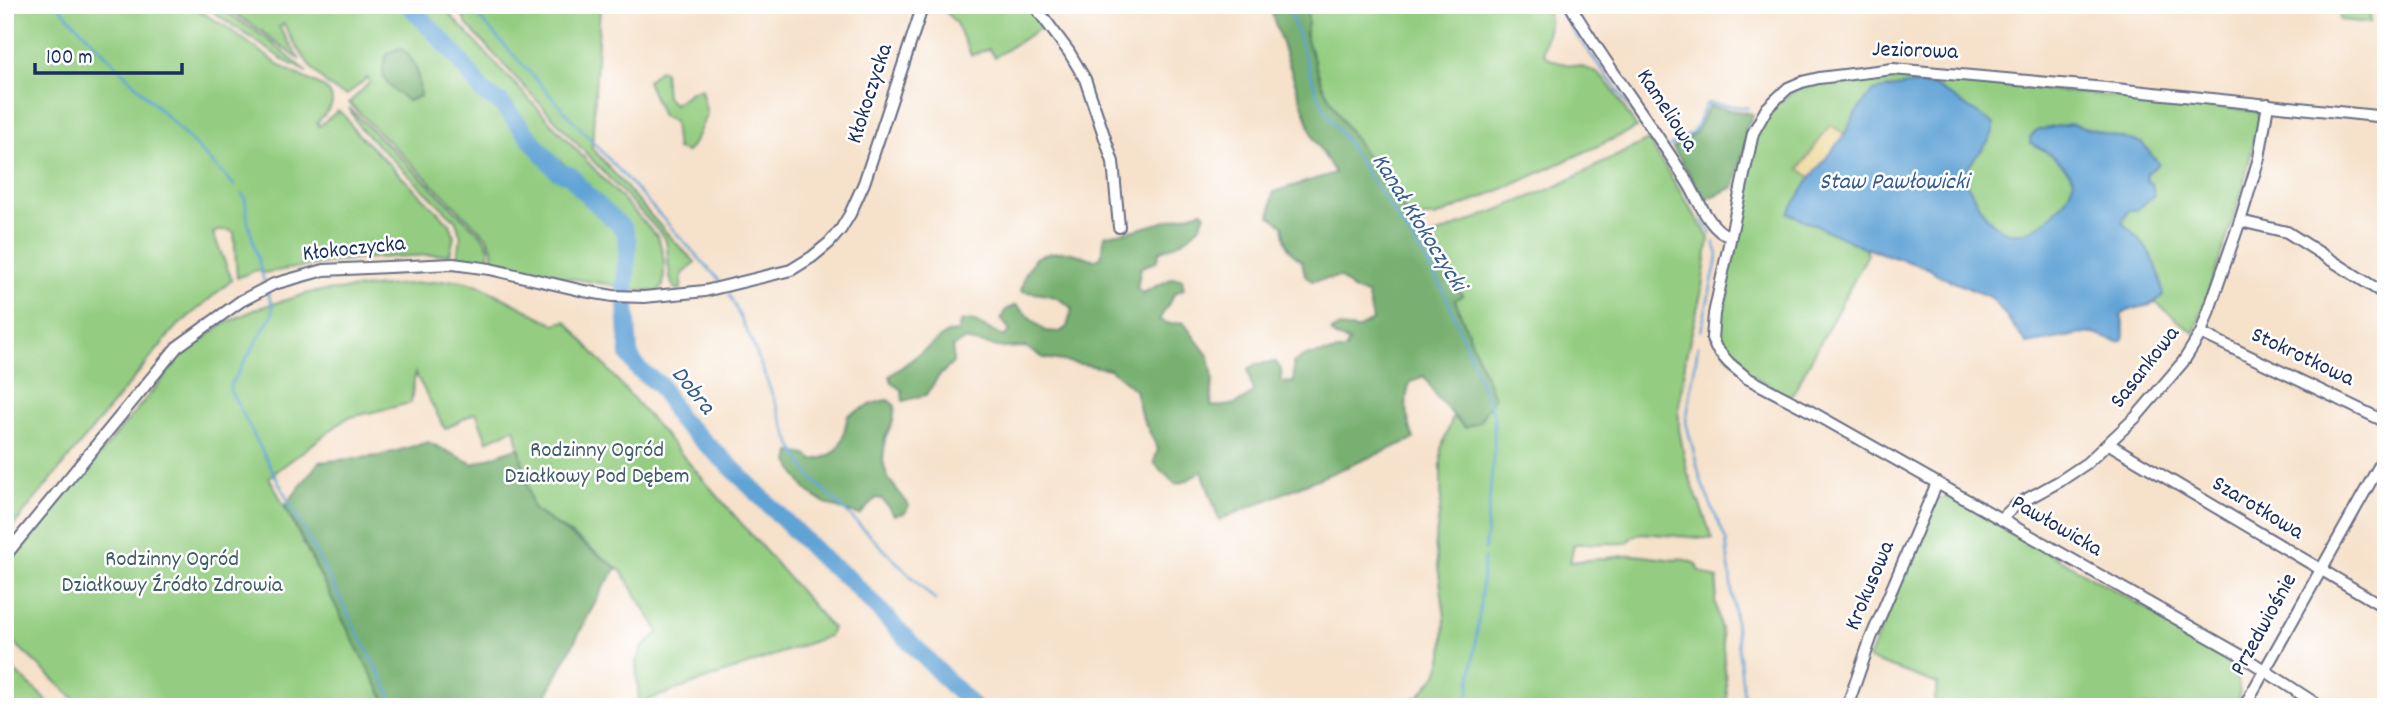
<svg xmlns="http://www.w3.org/2000/svg" width="2391" height="712" viewBox="0 0 2391 712" font-family="Dekko,sans-serif">
  <rect width="100%" height="100%" fill="#fff"/>
  <filter id="ink" filterUnits="userSpaceOnUse"><feTurbulence type="fractalNoise" baseFrequency=".0143" numOctaves="2"/><feDisplacementMap in="SourceGraphic" scale="14" xChannelSelector="R" yChannelSelector="G"/><feConvolveMatrix kernelMatrix="1 2 1 2 8 2 1 2 1" color-interpolation-filters="sRGB"/></filter>
  <filter id="wash" filterUnits="userSpaceOnUse"><feTurbulence type="fractalNoise" baseFrequency=".00686" numOctaves="4" result="noise"/><feDisplacementMap in="SourceGraphic" scale="28" xChannelSelector="R" yChannelSelector="G"/><feGaussianBlur stdDeviation="1.57" result="paint"/><feColorMatrix in="noise" values="0 0 0 0 0 0 0 0 0 0 0 0 0 0 0 0 0 1.4 0 .05"/><feComposite in="paint" operator="in"/></filter>
  <g filter="url(#wash)">
    <rect width="100%" height="100%" fill="#f6e1ca"/>
    <!-- green -->
    <g fill="#94cd81" stroke="#587e70" stroke-width="2">
      <path d="M5,5H189L225,26L282,67L325,88C340,102 328,111 317,122L319,126L338,111L344,115L356,132L450,224L454,236L450,254L353,259L263,273L256,270L237,278L234,233C229,228 218,230 213,233L232,280L174,329L5,536Z"/>
      <polygon points="203,5 216,5 266,38 307,72 285,61"/>
      <path d="M222,5H403L407,14L418,21L552,173L568,182L602,216L609,211L580,178L552,154L505,100L482,81L440,32L413,5H441L657,236C665,253 665,268 663,286L656,292L619,288V286L512,269L493,263V250L487,237L349,103L370,82L367,78L347,95C324,92 293,44 284,24L279,27L300,60L261,31Z"/>
      <path d="M461,5H600L592,148C626,186 658,227 695,262L682,275L681,289L676,290C666,280 670,253 665,238L467,25L461,13Z"/>
      <polygon points="940,5 1029,5 1042,27 995,57 989,49 971,55 956,23"/>
      <path d="M1307,5H1545C1555,26 1544,34 1543,53C1555,68 1583,62 1598,74C1614,87 1625,111 1637,128L1517,183L1435,217H1410C1374,165 1317,99 1306,37C1304,27 1310,16 1307,5Z"/>
      <polygon points="2340,5 2371,5 2370,23 2340,20"/>
      <path d="M659,70L664,71L666,97L674,104L692,91L701,89L707,114C700,127 697,142 687,152L677,149L674,122L662,116L647,81Z"/>
      <path d="M1890,75L1912,76L2256,111L2260,117L2239,203L2194,333L2156,303C2145,308 2131,307 2121,315C2132,358 2111,335 2088,333L2027,344L1992,298L1940,276L1928,268L1865,248L1868,254L1791,397C1764,382 1720,365 1716,330L1756,136C1761,128 1764,119 1770,112C1797,76 1850,79 1890,75Z"/>
      <polygon points="349,108 483,237 489,247 489,263 457,260 461,237 456,221 360,128"/>
      <polygon points="1648,140 1709,238 1701,294 1686,356 1679,408 1679,429 1687,471 1713,539 1642,533 1632,537 1627,543 1574,544 1570,562 1634,555 1675,560 1681,558 1696,564 1698,570 1718,579 1715,601 1722,636 1728,707 1405,707 1403,703 1419,696 1437,674 1443,656 1445,617 1435,543 1441,502 1441,449 1453,417 1466,428 1479,421 1494,398 1454,299 1462,295 1425,239 1555,187"/>
      <polygon points="457,280 478,285 554,324 566,321 832,628 829,636 639,703 636,662 642,648 659,632 622,572 584,543 533,509 515,428 487,441 476,412 445,429 415,373 411,403 347,418 269,477 389,707 83,707 5,634 5,568 184,353 223,324 259,308 312,292"/>
      <polygon points="1950,497 2232,657 2240,693 2233,707 1933,707 1938,684 1868,659 1935,498"/>
      <polygon points="5,662 54,707 5,707"/>
    </g>
    <!-- forest -->
    <g fill="#77b06f" stroke="#497066" stroke-width="2">
      <path d="M1269,5H1307L1308,24L1305,34L1322,84L1340,117L1462,295L1455,300L1494,398L1479,422L1465,428L1438,399L1424,376L1410,382C1403,404 1407,419 1414,439L1219,520L1202,471L1186,481L1175,484C1168,475 1160,472 1154,462L1158,449L1141,415L1135,390L1110,369L1044,358L1025,347L1003,348L964,340L953,347V363L938,377L926,395L903,401L902,390L892,383L890,376L947,333L958,332L960,322L971,320L1004,337L1010,331L1001,318L1006,310L1016,305L1045,331L1060,332L1067,327L1072,309C1057,293 1042,295 1021,291L1025,275L1035,258C1062,248 1068,251 1095,260L1101,257L1105,235L1135,230L1202,211L1205,215C1198,234 1179,245 1160,251L1156,262L1141,267L1137,288L1142,293L1173,278L1182,279L1184,289L1175,293L1159,320L1170,324L1183,322L1209,357L1213,377L1211,406C1227,408 1242,403 1253,392L1248,370L1256,364L1276,362L1281,370L1282,383L1294,382L1293,363L1304,356L1345,350L1349,341L1335,337L1331,331L1338,327L1357,329L1373,320L1367,294L1353,290L1340,277L1312,281L1305,275L1302,261C1287,253 1285,241 1283,225L1270,216L1273,192L1335,173L1314,139Z"/>
      <path d="M400,48C418,60 419,77 420,96L408,101C389,88 375,77 388,53Z"/>
      <polygon points="1709,106 1753,114 1746,130 1746,142 1734,187 1705,200 1673,148 1695,133"/>
      <path d="M888,400L895,406L893,421L885,438L883,461L887,477L909,505L905,513L894,515L882,499L876,498L860,515C840,510 818,503 804,487C798,480 794,469 789,462L791,452L806,455L813,460C844,455 841,442 848,415C863,410 872,401 888,400Z"/>
      <polygon points="428,442 473,464 519,447 533,509 617,568 604,586 540,707 389,707 356,646 285,506 319,462 379,456"/>
    </g>
    <!-- sand -->
    <polygon fill="#eeda9e" stroke="#84847e" stroke-width="2" points="1830,125 1845,134 1812,178 1799,169"/>
    <!-- water -->
    <path fill="#61a3d5" stroke="#3e699a" stroke-width="2" d="M1913,84L1935,86L1994,124C1994,146 1969,156 1964,178C1973,194 1982,215 1997,227C2019,245 2049,221 2062,204C2068,197 2071,188 2074,179C2064,163 2047,151 2030,143V137L2038,130L2070,124L2142,143L2159,164L2147,173V181L2152,183L2154,195L2137,210H2129L2122,222C2147,246 2160,261 2163,295C2149,311 2134,303 2121,315C2132,360 2111,335 2088,333L2027,344L1992,298L1940,276L1928,268L1863,247L1788,213L1810,178L1845,134L1855,114L1873,91Z"/>
    <g fill="none" stroke-linecap="round" stroke-linejoin="round">
      <!-- stream -->
      <g stroke="#61a3d5" stroke-width="2.5">
        <polyline points="57,5 235,186"/>
        <polyline points="468,5 719,280"/>
        <polyline points="1288,5 1317,94 1325,110 1421,253 1445,293 1494,415 1494,449 1485,549"/>
        <path d="M1558,5C1568,29 1586,47 1601,68C1633,112 1666,156 1693,204"/>
        <polyline points="1670,146 1693,132 1707,103 1748,108"/>
        <polyline points="242,194 245,198 248,222 265,285"/>
        <polyline points="1702,218 1711,234"/>
        <polyline points="267,291 273,307 272,315 230,386 230,390 397,707"/>
        <polyline points="729,294 752,342 792,446 810,476 935,600"/>
        <polyline points="1701,331 1718,255 1714,242"/>
        <polyline points="1698,346 1686,422 1702,484 1726,540 1745,707"/>
        <polyline points="1467,707 1479,616 1484,558"/>
      </g>
      <!-- river -->
      <polyline stroke="#61a3d5" stroke-width="18" points="409,5 453,52 484,93 501,103 557,171 571,176 585,193 624,229 628,242 625,286 629,355 638,369 660,385 679,419 728,464 825,561 850,580 973,707"/>
    </g>
  </g>
  <g filter="url(#ink)">
    <g fill="none" stroke-linecap="round" stroke-linejoin="round">
      <defs>
        <g id="street">
          <polyline points="1034,5 1069,52 1085,79 1113,162 1119,227"/>
          <path d="M1570,5C1607,67 1652,125 1690,186C1699,202 1711,231 1729,236"/>
          <polyline points="2240,221 2287,232 2386,295"/>
          <polyline points="2201,333 2386,422"/>
          <polyline points="2109,444 2386,608"/>
          <polyline points="2001,519 2016,505 2060,481 2087,463 2136,417 2183,362 2201,333 2240,221 2259,158 2268,104"/>
          <polyline points="5,556 177,347 241,301 274,284 324,270 453,264 490,269 584,291 613,296 644,297 705,291 791,270 812,257 829,243 841,229 850,214 864,183 923,5"/>
          <polyline points="1847,707 1871,638 1937,483"/>
          <polyline points="2244,707 2386,454"/>
          <polyline points="2321,707 2244,657 1810,411 1747,378 1729,363 1716,348 1712,338 1714,314 1753,133 1767,108 1788,88 1802,82 1819,78 1893,69 2106,88 2386,117"/>
        </g>
      </defs>
      <!-- street casing -->
      <use href="#street" stroke="#686d84" stroke-width="14"/>
      <!-- street -->
      <use href="#street" stroke="#fff" stroke-width="10"/>
    </g>
  </g>
  <g text-anchor="middle" dominant-baseline="central" stroke-width="5" stroke-linejoin="round" paint-order="stroke">
    <!-- street labels -->
    <g font-size="23" fill="#1b2f5e" stroke="#fff">
      <text transform="translate(1915 52) rotate(2)">Jeziorowa</text>
      <text transform="translate(871 94) rotate(-72)">Kłokoczycka</text>
      <text transform="translate(1666 111) rotate(57)">Kameliowa</text>
      <text transform="translate(354 250) rotate(-6)">Kłokoczycka</text>
      <text transform="translate(2302 358) rotate(25)">Stokrotkowa</text>
      <text transform="translate(2146 368) rotate(-52)">Sasankowa</text>
      <text transform="translate(2257 509) rotate(31)">Szarotkowa</text>
      <text transform="translate(2056 527) rotate(30)">Pawłowicka</text>
      <text transform="translate(1871 586) rotate(-67)">Krokusowa</text>
      <text transform="translate(2265 625) rotate(-61)">Przedwiośnie</text>
    </g>
    <!-- park labels -->
    <g font-size="23" fill="#3f5e68" stroke="#fff">
      <text x="597" y="451">Rodzinny Ogród<tspan x="597" dy="26">Działkowy Pod Dębem</tspan></text>
      <text x="172" y="560">Rodzinny Ogród<tspan x="172" dy="26">Działkowy Źródło Zdrowia</tspan></text>
    </g>
    <!-- water labels -->
    <g font-size="24" font-style="italic" fill="#375d8e" stroke="#fff">
      <text x="1894" y="183">Staw Pawłowicki</text>
      <text transform="translate(1418 223) rotate(58)">Kanał Kłokoczycki</text>
      <text transform="translate(692 391) rotate(51)">Dobra</text>
    </g>
  </g>
  <!-- margin -->
  <rect width="2391" height="712" fill="none" stroke="#fff" stroke-width="28"/>
  <!-- scale -->
  <path d="M35 63v10h147v-10" fill="none" stroke="#1b2f5e" stroke-width="3.5"/>
  <text x="46" y="63" font-size="21" fill="#1b2f5e" stroke="#ffffff" stroke-width="5" paint-order="stroke">100 m</text>
</svg>
